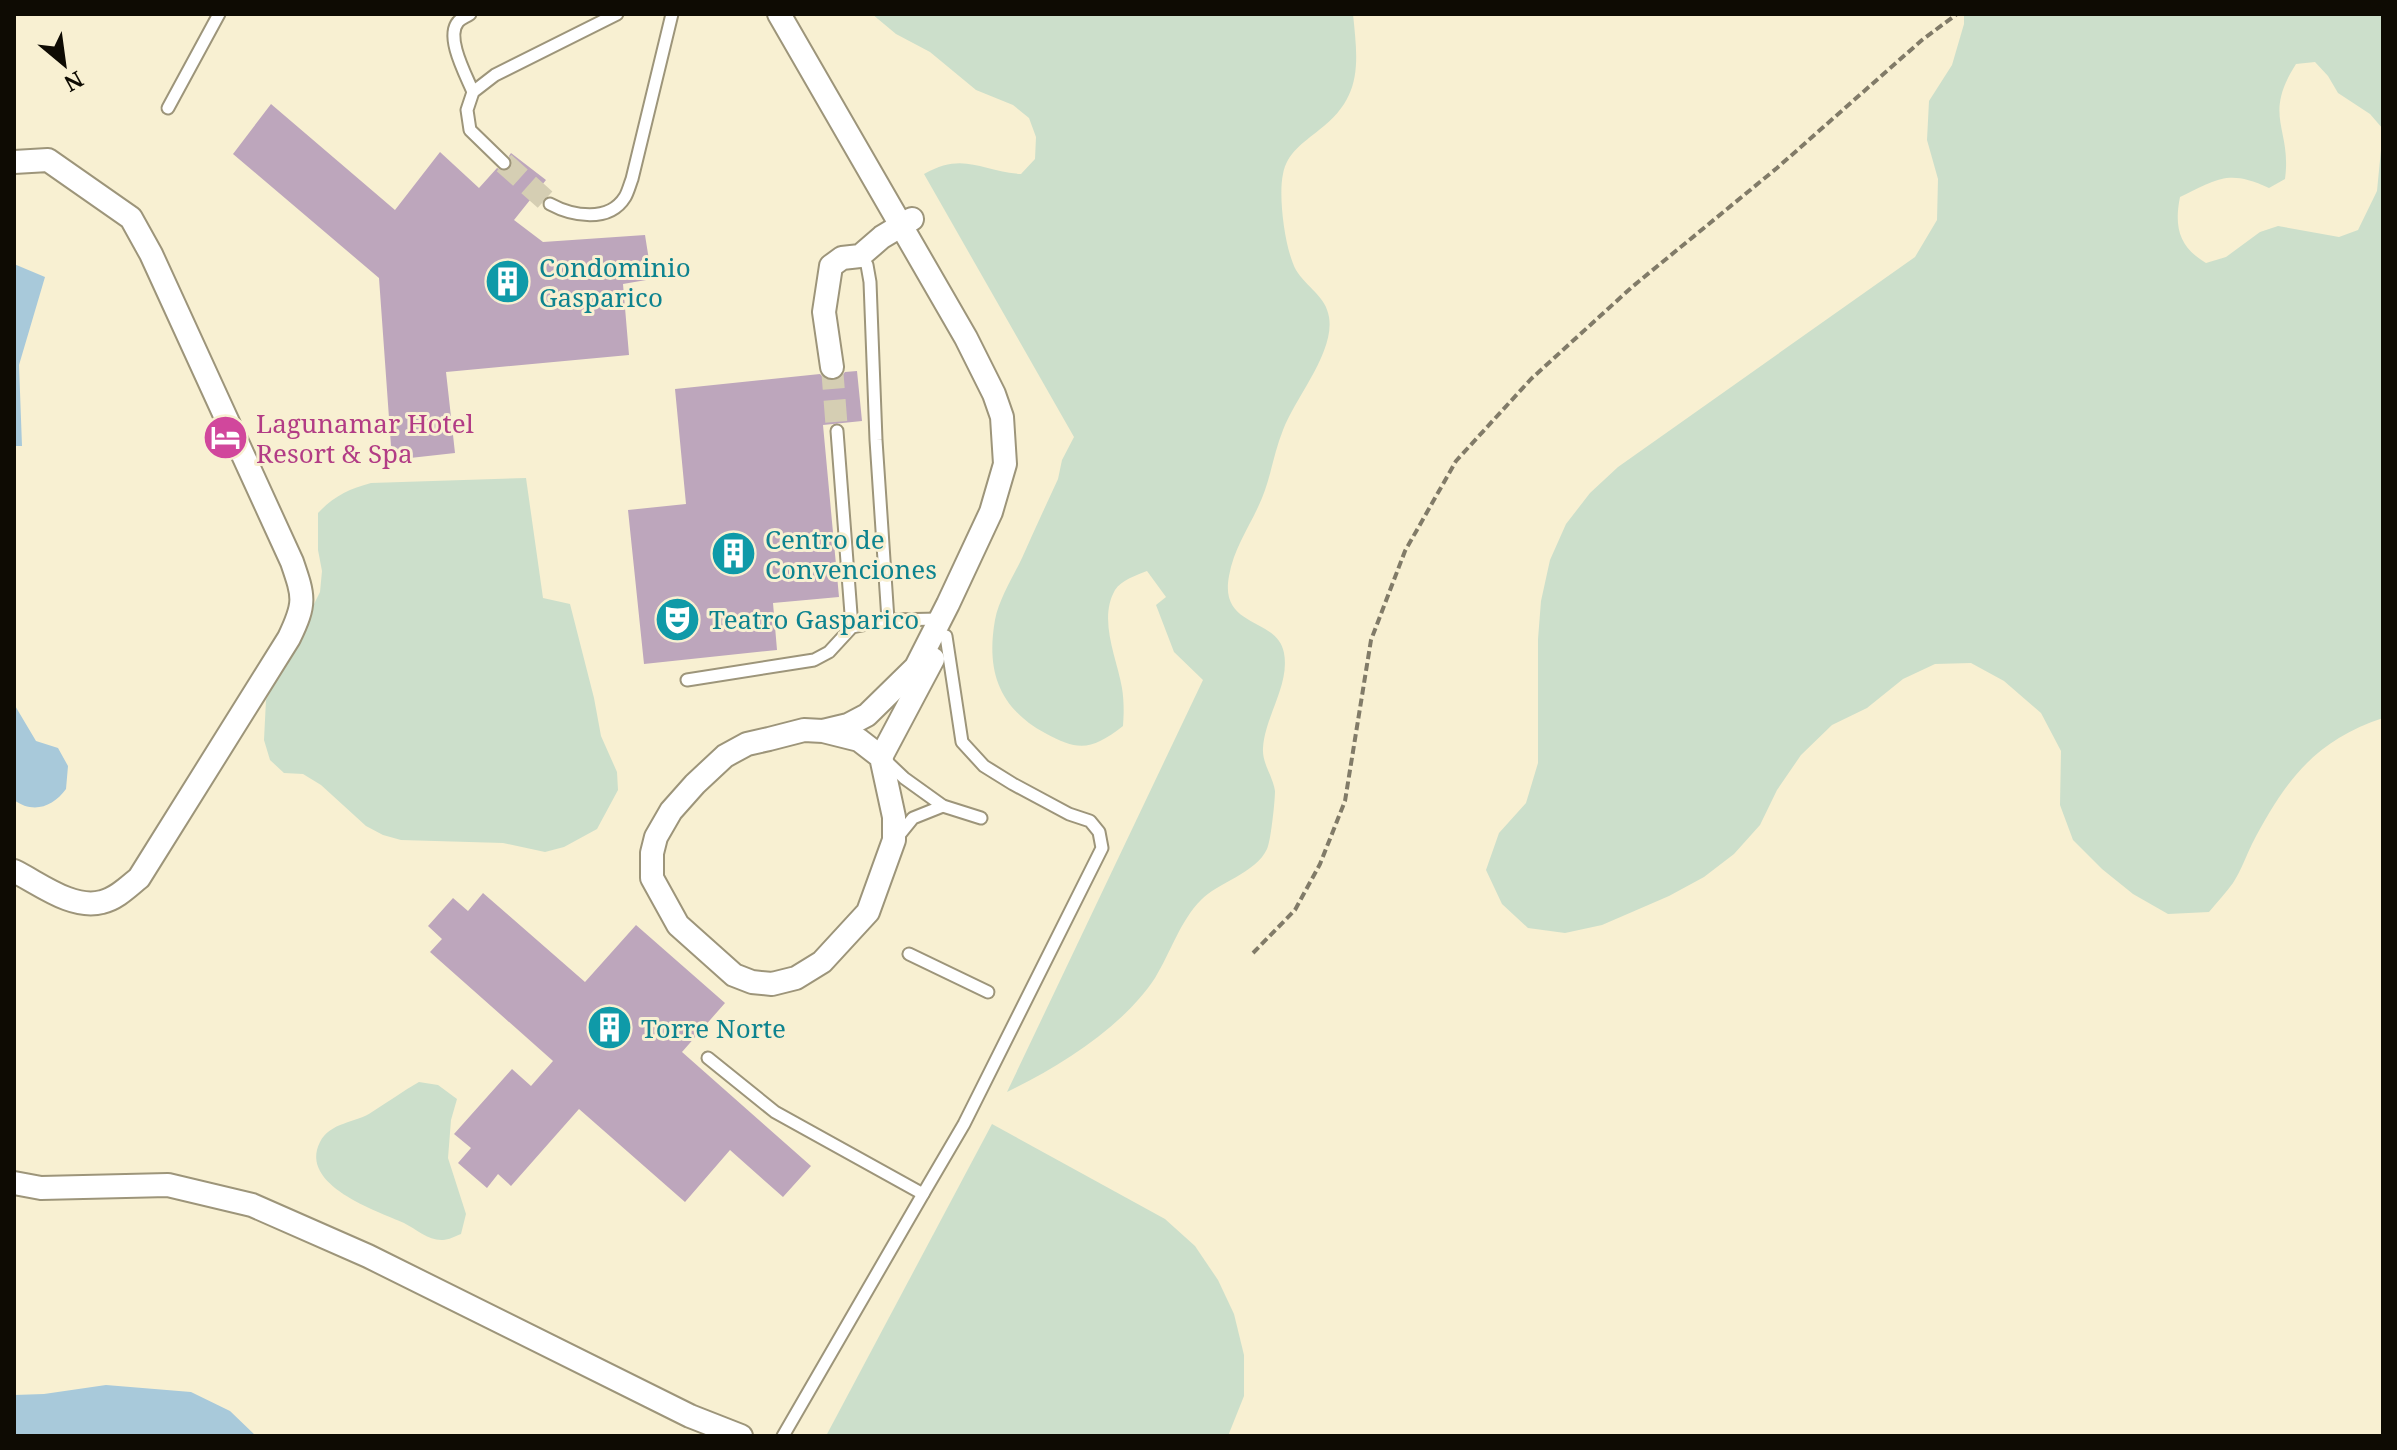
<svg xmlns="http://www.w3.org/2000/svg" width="2397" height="1450" viewBox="0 0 2397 1450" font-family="'Noto Serif',serif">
  <rect width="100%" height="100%" fill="#f8f0d2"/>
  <!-- green -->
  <g fill="#ccdfcb" fill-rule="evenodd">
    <path d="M872,14H1353C1358,63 1363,97 1319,130C1303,143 1287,153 1283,174C1278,196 1285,250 1296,270C1306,287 1326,296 1329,317C1335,352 1295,398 1283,430C1274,452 1271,476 1262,498C1251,525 1234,547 1229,576C1219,629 1277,616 1284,653C1290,685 1265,716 1263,748C1262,764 1273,776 1275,791C1275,801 1271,840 1267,849C1256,873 1217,883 1201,900C1180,921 1171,952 1155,978C1123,1027 1059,1067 1007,1092L1203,680L1174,652L1156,605L1166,597L1147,571C1137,575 1121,580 1115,590C1098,620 1117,658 1122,688C1124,701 1124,712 1123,726C1092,750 1079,752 1045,733C999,708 986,671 995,620C999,599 1013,577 1022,558C1034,531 1046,505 1058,479L1062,460L1074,437L924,174C965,151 981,172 1021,174L1035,159L1036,137L1029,118L1013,105L976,90L930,52L896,34Z"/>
    <path d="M1964,14H2383V718C2314,741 2285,781 2252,844C2246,856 2241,871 2233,883C2226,893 2217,902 2209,912L2168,914L2133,894L2102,869L2073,840L2060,805L2061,751L2041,713L2004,681L1971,663L1935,664L1903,679L1867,708L1832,725L1801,755L1777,790L1760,825L1734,854L1704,877L1669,896L1602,925L1565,933L1528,928L1502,904L1486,870L1499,833L1526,803L1538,763V639L1541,601L1550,560L1566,524L1590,493L1618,467L1915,257L1937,220L1938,179L1927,140L1929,101L1952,65L1964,24ZM2315,62L2328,76L2338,93L2370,114L2383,129L2377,191L2358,230L2339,237L2278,226L2260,232L2226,257L2206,263C2179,247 2174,227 2180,197C2218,179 2228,169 2269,188L2285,179C2292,128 2262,117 2296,64Z"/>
    <path d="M526,478L543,598L570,604L594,698L601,736L617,772L618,790L597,829L564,847L545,852L503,843L401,840L383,835L366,826L321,785L303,774L284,773L270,760L264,740L266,700L320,592L322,571L318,550V513C334,496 349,489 371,483Z"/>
    <path d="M419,1082L438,1085L457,1099L451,1120L448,1158L466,1214L461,1234C456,1236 448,1240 443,1240C429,1241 416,1229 404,1223C377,1211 298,1185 320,1142C330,1122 356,1123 372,1112C388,1102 403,1091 419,1082Z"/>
    <polygon points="992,1124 1165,1219 1195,1246 1218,1280 1234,1314 1244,1355 1244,1396 1228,1436 826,1436"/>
  </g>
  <!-- water -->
  <g fill="#a8c9da">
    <polygon points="14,264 45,277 19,365 22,446 14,446"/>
    <path d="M14,704L36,741L58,748L68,766L66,789C53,807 33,814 14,800Z"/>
    <polygon points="106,1385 191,1392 230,1411 256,1436 14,1436 14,1395 44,1394"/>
  </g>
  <!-- building -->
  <g fill="#bda6bc">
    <polygon points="271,104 395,210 440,152 479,188 497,168 503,171 511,168 512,161 509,156 511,153 546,180 514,220 543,242 645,235 652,279 623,284 629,355 446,372 455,453 392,460 379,278 233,154"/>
    <polygon points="857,371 862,421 823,425 839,597 773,603 777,650 644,664 628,510 686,504 675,389 820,374 826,380 833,381 840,378 845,372"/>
    <polygon points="483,893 585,982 636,925 725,1003 682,1052 811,1166 783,1197 730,1150 685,1202 579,1109 511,1186 498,1174 487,1188 458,1163 471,1148 454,1134 512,1069 531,1086 553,1061 430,952 442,939 428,926 453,898 468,911"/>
  </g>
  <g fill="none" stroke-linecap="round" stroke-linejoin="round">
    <!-- street-tunnel -->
    <g stroke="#d5ceb3" stroke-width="22" stroke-dasharray="22 11" stroke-linecap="butt">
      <polyline points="504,163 550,204"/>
      <polyline points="832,367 837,431"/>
    </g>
    <defs>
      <g id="lane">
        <path d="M470,14C466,17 461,18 458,22C445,37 466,75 473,92"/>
        <polyline points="168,108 219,14"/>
        <polyline points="504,163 470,130 467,110 473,92 495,75 617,14"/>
        <path d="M550,204C572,216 609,223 625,197C628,192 630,184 632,179L672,14"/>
        <polyline points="860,256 867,265 870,282 876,440 888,620"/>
        <polyline points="837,431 852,627"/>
        <polyline points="687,680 814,660 829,652 852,627 888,620 940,619"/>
        <polyline points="884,759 904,778 943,806 981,818"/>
        <polyline points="896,839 913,818 943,806"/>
        <polyline points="909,954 988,992"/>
        <polyline points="708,1058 775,1112 923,1194 964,1124 1102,848 1099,832 1090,821 1069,814 1013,784 984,766 962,742 946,636"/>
        <polyline points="783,1436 923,1194"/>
      </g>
      <g id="street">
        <polyline points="779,14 966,338 994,394 1002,417 1005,464 991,512 948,604 916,667 867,715 848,725 823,731 804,730 769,739 747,744 725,756 695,784 671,811 656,837 652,853 652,878 678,925 734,975 752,982 772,984 796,978 822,962 868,912 894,840 894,817 881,757 859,740 823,731"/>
        <path d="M14,162L48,160L131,218L151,254L292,562C304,597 306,603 289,638L139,878C128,887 116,899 102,902C72,910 39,883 14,871"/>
        <polyline points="832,367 824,312 831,266 842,258 860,256 882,237 912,219"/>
        <polyline points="881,757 933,659"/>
        <polyline points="14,1183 41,1188 168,1185 252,1205 368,1256 690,1416 741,1436"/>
      </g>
    </defs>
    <!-- lane casing -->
    <use href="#lane" stroke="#9d957a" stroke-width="15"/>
    <!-- street casing -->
    <use href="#street" stroke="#9d957a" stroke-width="26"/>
    <!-- path -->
    <polyline stroke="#817b68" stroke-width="4" stroke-dasharray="8 4" stroke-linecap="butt" points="1253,953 1295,910 1320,864 1345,801 1371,640 1405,551 1456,461 1531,379 1632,287 1777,168 1922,40 1957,14"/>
    <!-- lane -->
    <use href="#lane" stroke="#fff" stroke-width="11"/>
    <!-- street -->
    <use href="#street" stroke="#fff" stroke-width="22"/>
  </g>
  <!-- icons -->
  <defs>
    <symbol id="building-disc" viewBox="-11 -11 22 22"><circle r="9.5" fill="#0f9aa8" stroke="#f8f0d2"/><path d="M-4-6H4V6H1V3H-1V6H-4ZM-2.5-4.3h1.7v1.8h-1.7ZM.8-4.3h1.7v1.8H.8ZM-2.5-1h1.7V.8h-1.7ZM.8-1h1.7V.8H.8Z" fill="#fff"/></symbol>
    <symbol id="hotel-disc" viewBox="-11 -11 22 22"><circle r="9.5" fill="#d1479c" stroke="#f8f0d2"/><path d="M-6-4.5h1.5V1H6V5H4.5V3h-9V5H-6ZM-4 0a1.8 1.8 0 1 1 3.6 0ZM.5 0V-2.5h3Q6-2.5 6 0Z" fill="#fff"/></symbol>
    <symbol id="theatre-disc" viewBox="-11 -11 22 22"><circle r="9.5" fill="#0f9aa8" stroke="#f8f0d2"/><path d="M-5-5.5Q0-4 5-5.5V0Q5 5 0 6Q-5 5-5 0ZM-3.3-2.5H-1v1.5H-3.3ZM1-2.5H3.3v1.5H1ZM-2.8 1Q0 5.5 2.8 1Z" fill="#fff"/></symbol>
  </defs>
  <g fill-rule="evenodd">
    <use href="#building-disc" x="482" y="256" width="51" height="51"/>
    <use href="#hotel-disc" x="200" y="412" width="51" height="51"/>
    <use href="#building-disc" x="708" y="528" width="51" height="51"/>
    <use href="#theatre-disc" x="652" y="594" width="51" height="51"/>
    <use href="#building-disc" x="584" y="1002" width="51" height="51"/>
  </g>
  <g text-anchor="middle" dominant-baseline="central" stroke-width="6" stroke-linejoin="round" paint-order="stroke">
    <!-- culture labels -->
    <g font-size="26" fill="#0d838f" stroke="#f8f0d2" text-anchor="start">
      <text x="539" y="267">Condominio<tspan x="539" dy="30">Gasparico</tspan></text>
      <text x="765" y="539">Centro de<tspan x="765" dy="30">Convenciones</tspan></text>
      <text x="709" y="619">Teatro Gasparico</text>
      <text x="641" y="1028">Torre Norte</text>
    </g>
    <!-- hotel labels -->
    <g font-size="26" fill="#b23c85" stroke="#f8f0d2" text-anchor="start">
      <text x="256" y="423">Lagunamar Hotel<tspan x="256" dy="30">Resort &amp; Spa</tspan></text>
    </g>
  </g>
  <!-- border -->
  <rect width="2397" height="1450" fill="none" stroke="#0e0b03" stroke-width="32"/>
  <!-- north arrow -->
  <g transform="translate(64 64) rotate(151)" stroke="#f8f0d2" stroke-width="6" paint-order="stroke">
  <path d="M0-6L14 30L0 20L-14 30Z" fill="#0e0b03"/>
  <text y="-12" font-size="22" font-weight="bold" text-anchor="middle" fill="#0e0b03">N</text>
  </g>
</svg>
